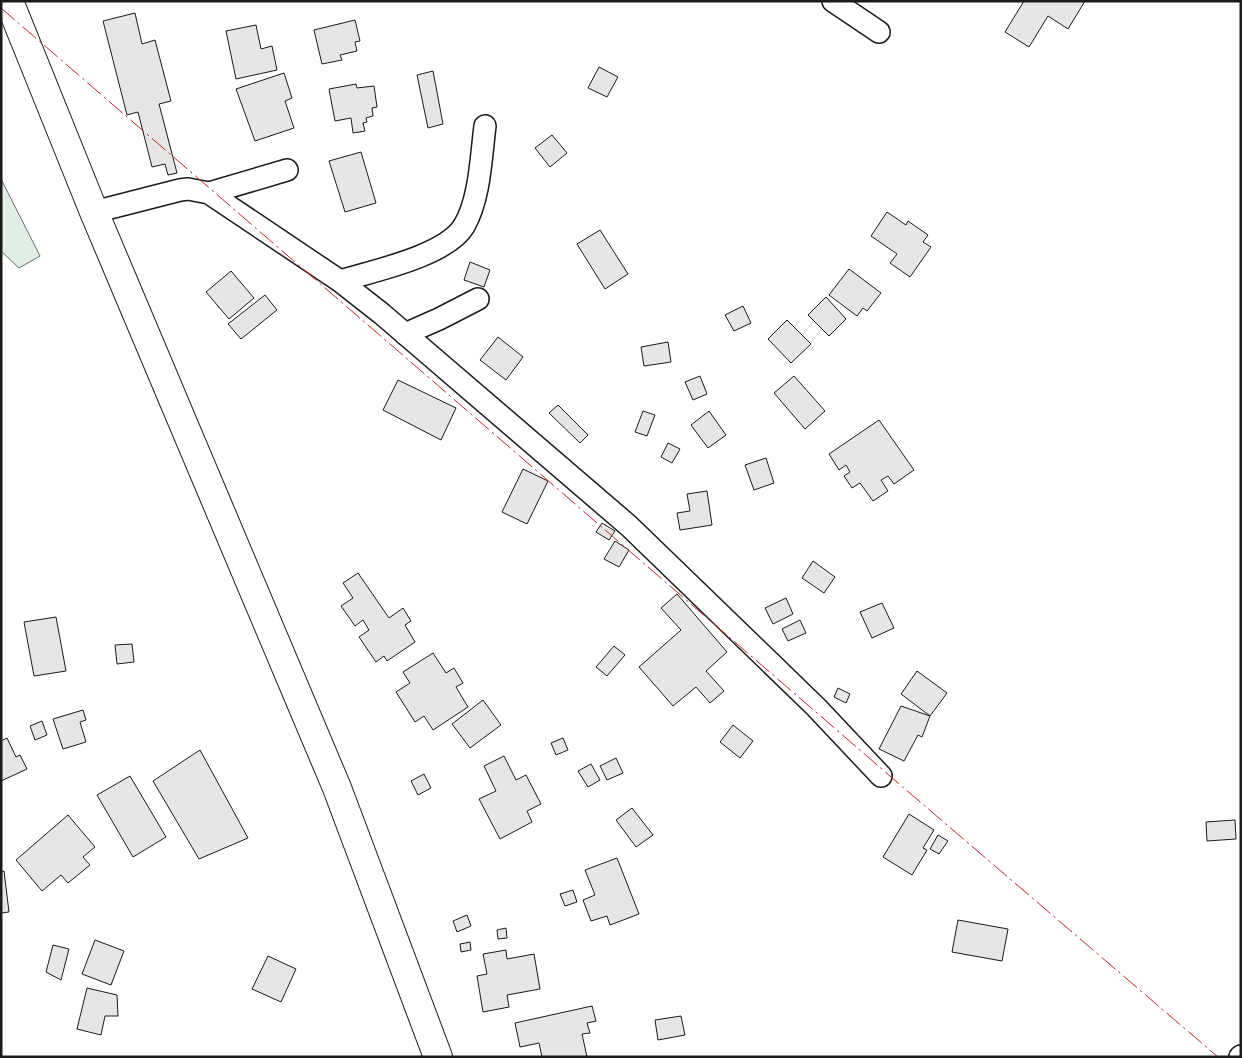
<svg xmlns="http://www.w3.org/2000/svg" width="1242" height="1058" viewBox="0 0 1242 1058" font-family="'Libre Baskerville',serif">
  <rect width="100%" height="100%" fill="#fff"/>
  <!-- green -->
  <polygon fill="#e0efe3" stroke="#6a6a6a" points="1,179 40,256 19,268 1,251"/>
  <!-- building -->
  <g fill="#e6e6e6" stroke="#1a1a1a">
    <polygon points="1024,1 1085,1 1068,29 1048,16 1029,47 1005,32"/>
    <polygon points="135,13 142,44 155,40 171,101 159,104 177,173 168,175 165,164 152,167 138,112 127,115 103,21"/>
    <polygon points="355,20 360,41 355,42 357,51 340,55 342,60 322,64 314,30"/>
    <polygon points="256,25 261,49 272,46 277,70 236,79 226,31"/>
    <polygon points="599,67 618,77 607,97 588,88"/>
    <polygon points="433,71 443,124 428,128 417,75"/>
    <polygon points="284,73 292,98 285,101 294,128 255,141 236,89"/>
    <polygon points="356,84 357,88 374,86 377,107 372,108 373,116 366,118 367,122 363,123 365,131 353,133 351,118 335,121 329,89"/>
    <polygon points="552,135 567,153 550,167 535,148"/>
    <polygon points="361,152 376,203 345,212 329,161"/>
    <polygon points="887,212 906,225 908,221 928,235 923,242 931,247 910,277 890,263 897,254 871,236"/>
    <polygon points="600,230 628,274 605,289 577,244"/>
    <polygon points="470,262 490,270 484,287 464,280"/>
    <polygon points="849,269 881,293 867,311 863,308 857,316 829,295"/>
    <polygon points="231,271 254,298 229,319 206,292"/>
    <polygon points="265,295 277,310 241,339 228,324"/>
    <polygon points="826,297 846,319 829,336 808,315"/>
    <polygon points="743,306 751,323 734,331 725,315"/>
    <polygon points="787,320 811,344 791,363 768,339"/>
    <polygon points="498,337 523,357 506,380 480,360"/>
    <polygon points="668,342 671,362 644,366 641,347"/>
    <polygon points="700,376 707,394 693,400 685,382"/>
    <polygon points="794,376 825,411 805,429 774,393"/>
    <polygon points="398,380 456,408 441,440 383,410"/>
    <polygon points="558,405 588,435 580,443 549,413"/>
    <polygon points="643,411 655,415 647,436 635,432"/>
    <polygon points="709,411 726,435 708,448 691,425"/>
    <polygon points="879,420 914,470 894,484 888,476 881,480 888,491 873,501 860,483 852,488 844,476 850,472 846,465 839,470 829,454"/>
    <polygon points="668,443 680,449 672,463 661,457"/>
    <polygon points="766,458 774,483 754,490 745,465"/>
    <polygon points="523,469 548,481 527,524 502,512"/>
    <polygon points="707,491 712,525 680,530 677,513 690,511 687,494"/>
    <polygon points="602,523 615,531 609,540 596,532"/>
    <polygon points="615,541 629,550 619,567 604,559"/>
    <polygon points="813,561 835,577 824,593 802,578"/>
    <polygon points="358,573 389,618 403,608 411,621 405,625 415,642 387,661 384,656 376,662 359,637 369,630 363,620 355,626 341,606 353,598 343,583"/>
    <polygon points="677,594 727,652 706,671 724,691 710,703 696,687 673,706 639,667 681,630 661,608"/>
    <polygon points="786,598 793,614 773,624 765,608"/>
    <polygon points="882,603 894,628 872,638 860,612"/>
    <polygon points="56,617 66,671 34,676 24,622"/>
    <polygon points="800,620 806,633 788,641 782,629"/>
    <polygon points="132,644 134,662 117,664 115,645"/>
    <polygon points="614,646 625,655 607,676 596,667"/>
    <polygon points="433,653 446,673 454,668 463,683 456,687 468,707 433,730 424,716 415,722 396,692 410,683 403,672"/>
    <polygon points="917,671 947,693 930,716 901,694"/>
    <polygon points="838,688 850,694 846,703 834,697"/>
    <polygon points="483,700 501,725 470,748 452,724"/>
    <polygon points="901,706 930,716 922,737 918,735 904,761 879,749"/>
    <polygon points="83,710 86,720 80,722 86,742 63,749 53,719"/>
    <polygon points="42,721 47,735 35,740 30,726"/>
    <polygon points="733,725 753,741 740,758 720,742"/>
    <polygon points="7,738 16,757 20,755 27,769 1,781 1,741"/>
    <polygon points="563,738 568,750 556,755 551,743"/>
    <polygon points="200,750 248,838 199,859 153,781"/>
    <polygon points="504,756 516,780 526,775 541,804 527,811 532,822 500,839 479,799 496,791 484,766"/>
    <polygon points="616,758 623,773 607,780 600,766"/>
    <polygon points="591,764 600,780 588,787 578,771"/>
    <polygon points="424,774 431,788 418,795 411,781"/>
    <polygon points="130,776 166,837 133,857 97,795"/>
    <polygon points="632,808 653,835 636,847 616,820"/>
    <polygon points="909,814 934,830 923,848 927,850 912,875 883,857"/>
    <polygon points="68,815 95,847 83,857 90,865 68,883 61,875 42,891 16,860"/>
    <polygon points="1235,820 1236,839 1207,841 1206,822"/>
    <polygon points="938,835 948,841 939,854 930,849"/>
    <polygon points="617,858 639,914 610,925 607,916 591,921 583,900 595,895 585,870"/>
    <polygon points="4,871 9,912 1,913 1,872"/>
    <polygon points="573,890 577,902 565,906 560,894"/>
    <polygon points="467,915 471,926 457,932 453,921"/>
    <polygon points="958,920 1008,929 1002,961 952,952"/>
    <polygon points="506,928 507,938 498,939 497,930"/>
    <polygon points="95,940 124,951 111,985 82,974"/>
    <polygon points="470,942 471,950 461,952 460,944"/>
    <polygon points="53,945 69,949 61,980 46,972"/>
    <polygon points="506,950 507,959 534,954 540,989 507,995 509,1007 483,1012 477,976 487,974 483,954"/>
    <polygon points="268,956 296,969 281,1002 252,989"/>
    <polygon points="87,988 117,995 118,1016 105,1016 101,1035 77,1029"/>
    <polygon points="592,1006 596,1021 587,1023 590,1033 582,1034 587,1057 542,1057 539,1043 520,1047 515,1023"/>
    <polygon points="681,1016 685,1035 658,1040 655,1020"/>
  </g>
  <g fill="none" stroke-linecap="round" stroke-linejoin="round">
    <defs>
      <g id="minor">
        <polyline points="833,1 879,32"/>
        <polyline points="209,193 287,170"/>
        <polyline points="94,212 180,190 188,189 209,193 340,281 382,314 629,526 816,707 881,776"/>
        <path d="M340,281C373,271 446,256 464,226C480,199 481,157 485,126"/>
        <polyline points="405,334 439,319 478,299"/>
        <polyline points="1240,1057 1241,1056"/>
      </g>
      <polyline id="secondary" points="9,1 94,212 337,788 438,1057"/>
    </defs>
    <!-- minor casing -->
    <use href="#minor" stroke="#1a1a1a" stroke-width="24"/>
    <!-- secondary casing -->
    <use href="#secondary" stroke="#1a1a1a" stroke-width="30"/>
    <!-- minor -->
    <use href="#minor" stroke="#fff" stroke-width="21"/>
    <!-- secondary -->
    <use href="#secondary" stroke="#fff" stroke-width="28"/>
    <!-- power -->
    <polyline stroke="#c62828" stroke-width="1" stroke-dasharray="18 4 2.5 4" stroke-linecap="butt" points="1,8 905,789 1218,1057"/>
  </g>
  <!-- border -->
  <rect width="1242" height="1058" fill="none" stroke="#1a1a1a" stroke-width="5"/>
</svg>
